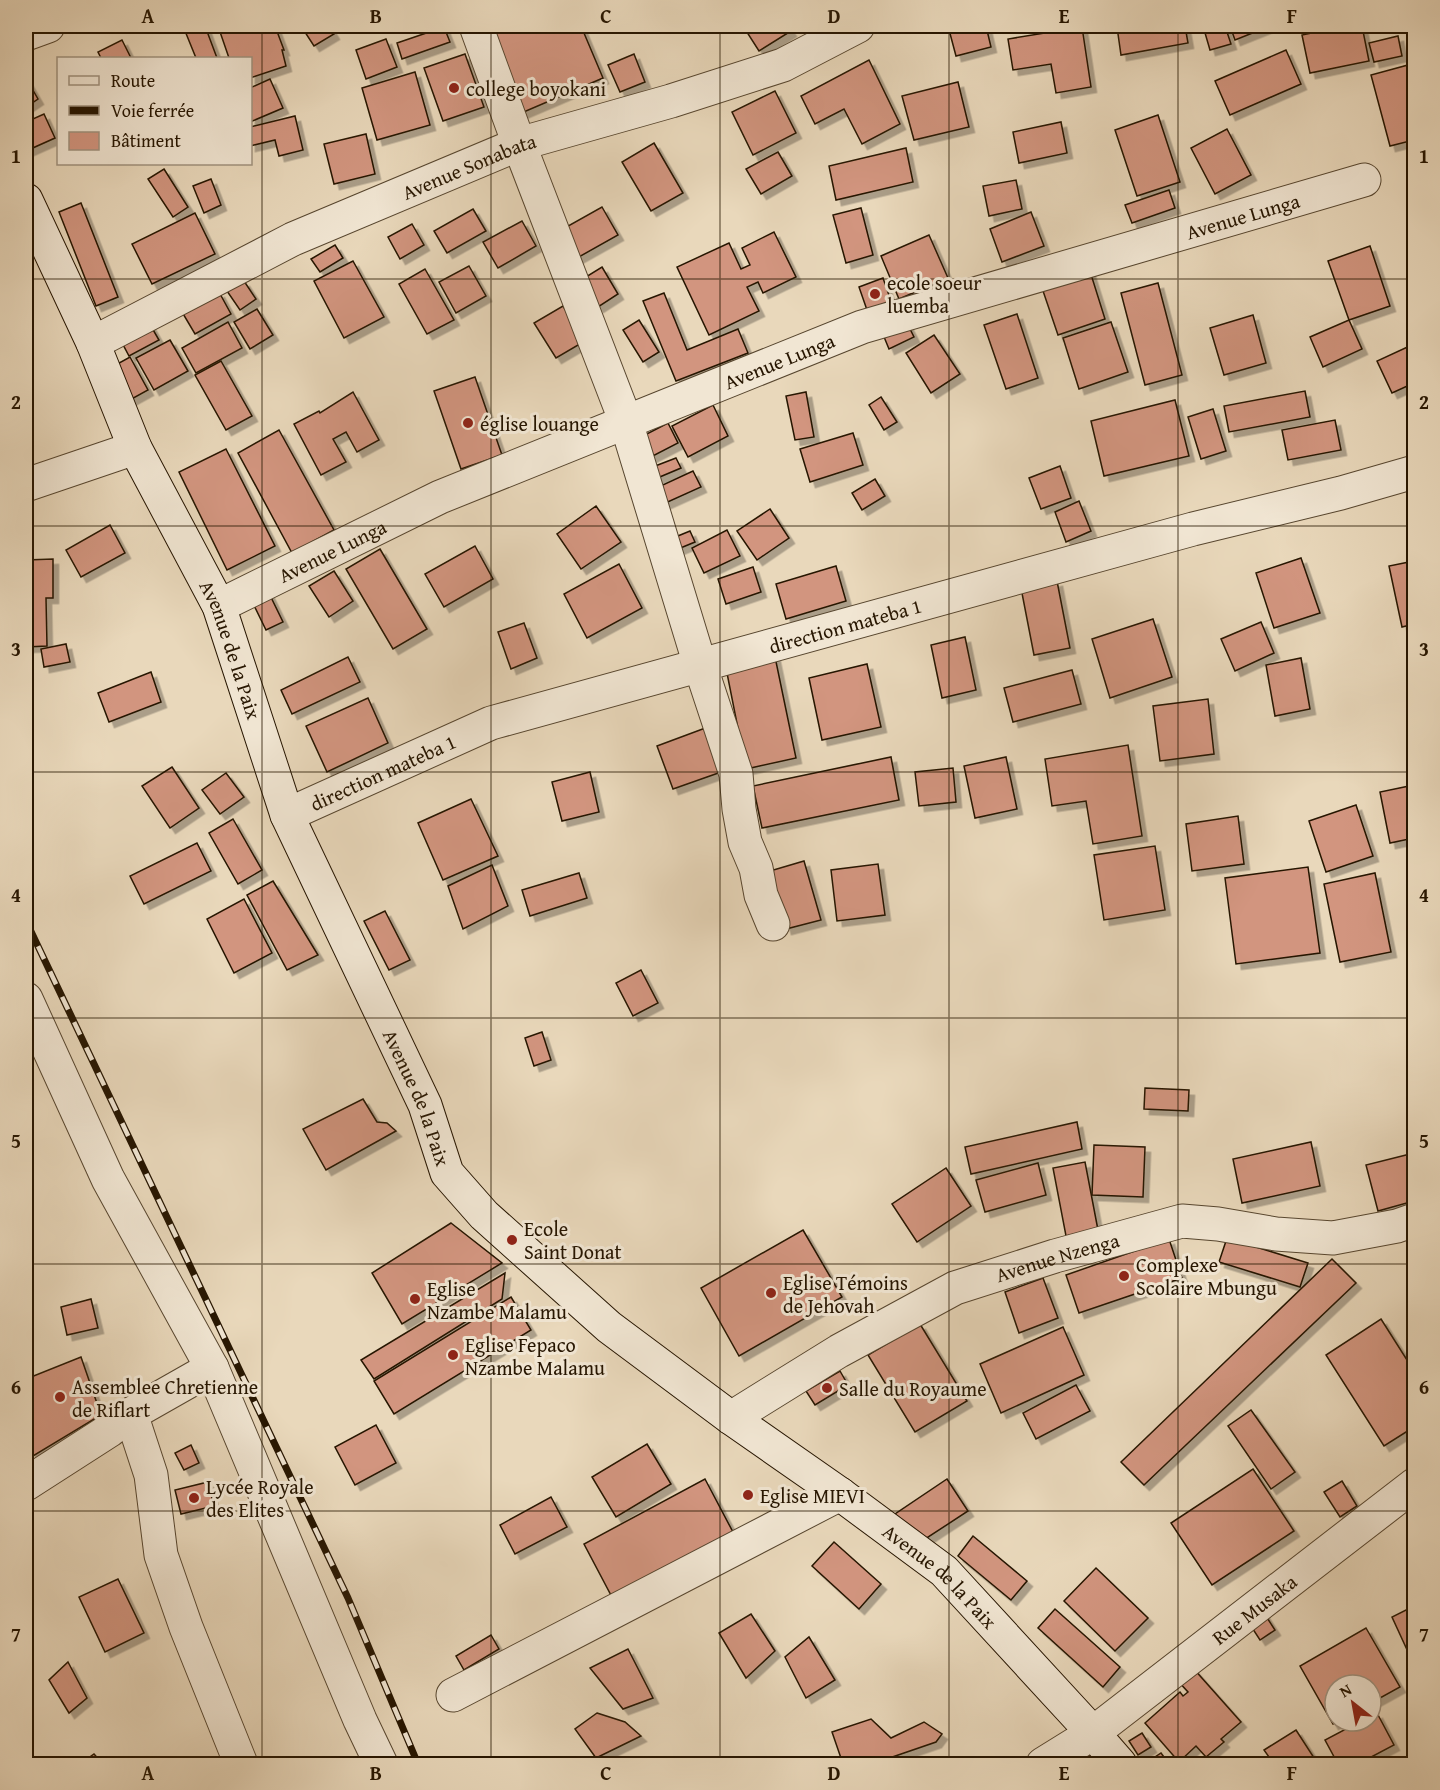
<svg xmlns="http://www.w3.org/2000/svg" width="1440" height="1790" viewBox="0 0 1440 1790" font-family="'Gentium Book Plus',serif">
  <defs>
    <filter id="shadow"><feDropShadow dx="5.5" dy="5.5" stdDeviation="0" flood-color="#0004"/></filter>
  </defs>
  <rect width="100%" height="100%" fill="#e9d8bb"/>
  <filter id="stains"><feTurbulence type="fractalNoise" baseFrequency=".00333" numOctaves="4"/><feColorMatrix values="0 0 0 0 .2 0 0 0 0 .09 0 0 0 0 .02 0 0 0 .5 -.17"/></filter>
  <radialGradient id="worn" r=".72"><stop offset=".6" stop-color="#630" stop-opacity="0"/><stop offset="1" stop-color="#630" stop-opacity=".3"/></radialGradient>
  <!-- building -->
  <g fill="#d2957f" stroke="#261500" stroke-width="1.5" filter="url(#shadow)">
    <polygon points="183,26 205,26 217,58 196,58"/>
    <polygon points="218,26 275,26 284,50 282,50 286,66 250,78 250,58 229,58"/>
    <polygon points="301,26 329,26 334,34 314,46"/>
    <polygon points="504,26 581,26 603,78 519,114 485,34"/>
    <polygon points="743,26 787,26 791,31 759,51"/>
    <polygon points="948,26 986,26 991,47 956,56"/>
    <polygon points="1127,26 1185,26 1188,43 1121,55 1117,27"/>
    <polygon points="1203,26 1225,26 1231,44 1210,50"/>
    <polygon points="1230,26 1270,26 1235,40"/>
    <polygon points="1345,26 1362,26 1369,61 1310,73 1302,35"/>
    <polygon points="444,27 450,42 402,59 397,43"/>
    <polygon points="1082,27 1091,87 1056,93 1051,64 1013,70 1008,39"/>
    <polygon points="1398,36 1402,56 1374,62 1369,43"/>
    <polygon points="386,39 397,67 366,79 356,50"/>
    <polygon points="122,40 131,58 101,58 98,52"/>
    <polygon points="1286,50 1301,84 1230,115 1215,81"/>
    <polygon points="465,54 484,107 443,121 424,68"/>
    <polygon points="634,54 645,82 620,92 608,65"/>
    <polygon points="869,60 900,124 862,144 844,109 815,124 801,96"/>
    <polygon points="1408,65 1414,88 1414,140 1390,146 1371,75"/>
    <polygon points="415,72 430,125 377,140 362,88"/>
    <polygon points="26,78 38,99 26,107"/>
    <polygon points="270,79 283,108 250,122 250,88"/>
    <polygon points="958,82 969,127 914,140 902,96"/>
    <polygon points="775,91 796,133 753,155 732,112"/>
    <polygon points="44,114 55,138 26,151 26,137 32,134 26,122"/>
    <polygon points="1158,115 1180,182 1137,196 1115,130"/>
    <polygon points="295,116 303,150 279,156 275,140 250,146 250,127"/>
    <polygon points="1061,122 1067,153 1019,163 1013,132"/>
    <polygon points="1227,129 1251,175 1215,194 1191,148"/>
    <polygon points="366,134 375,174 334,184 324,144"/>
    <polygon points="654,143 683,193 651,211 622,162"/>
    <polygon points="906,148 913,182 836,200 829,166"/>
    <polygon points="778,152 792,176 761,194 746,169"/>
    <polygon points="164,169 188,207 173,217 148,179"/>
    <polygon points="211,179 221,205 204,213 193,186"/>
    <polygon points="1016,180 1022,209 989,216 983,186"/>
    <polygon points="1169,190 1175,208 1132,223 1125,205"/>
    <polygon points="81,203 118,297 96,306 59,212"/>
    <polygon points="602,207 618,235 577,258 561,230"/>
    <polygon points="861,208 873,255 846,263 833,215"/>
    <polygon points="473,209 486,231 447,253 434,231"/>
    <polygon points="1031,212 1044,246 1002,262 990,229"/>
    <polygon points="195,213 215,254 152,284 132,244"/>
    <polygon points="522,221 536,246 498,268 483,242"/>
    <polygon points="412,224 424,245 400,259 388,237"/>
    <polygon points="774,232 796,277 763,293 758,282 747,287 759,311 709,335 677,267 729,243 741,269 750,265 742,248"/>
    <polygon points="929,235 948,278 899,299 881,256"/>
    <polygon points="335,245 343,258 320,272 311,259"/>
    <polygon points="1370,246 1390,306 1349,320 1328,261"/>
    <polygon points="353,261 384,317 344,338 314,281"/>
    <polygon points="469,266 486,296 456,313 439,282"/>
    <polygon points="602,267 618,294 598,307 581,280"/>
    <polygon points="1089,268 1105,319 1058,335 1041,285"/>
    <polygon points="425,269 454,320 427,334 399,284"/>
    <polygon points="883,278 891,301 867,310 859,287"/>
    <polygon points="244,281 256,299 240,310 227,291"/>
    <polygon points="1158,283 1182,375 1145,385 1121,293"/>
    <polygon points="219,292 231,314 195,334 182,312"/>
    <polygon points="664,293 687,350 738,329 748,353 676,381 643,301"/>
    <polygon points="563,306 585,341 556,358 534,323"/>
    <polygon points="257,309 273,335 250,349 234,322"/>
    <polygon points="1017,314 1038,378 1006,389 984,325"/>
    <polygon points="1253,315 1266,363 1224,375 1210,328"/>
    <polygon points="639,320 659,352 643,362 623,330"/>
    <polygon points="1349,320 1362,349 1323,367 1310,337"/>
    <polygon points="148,321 159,340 129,356 119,337"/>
    <polygon points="906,321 914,337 889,349 882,332"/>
    <polygon points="228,322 242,348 196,373 182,348"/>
    <polygon points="1111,322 1128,372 1079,389 1063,338"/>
    <polygon points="934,335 960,374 931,393 906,353"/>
    <polygon points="170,340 188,371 154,390 136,358"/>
    <polygon points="1414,344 1414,383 1392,393 1377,361"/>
    <polygon points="130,357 148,390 128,401 110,368"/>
    <polygon points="221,361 252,416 226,430 195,375"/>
    <polygon points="475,377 502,455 461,469 434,391"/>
    <polygon points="1305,391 1310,417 1229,432 1224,406"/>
    <polygon points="353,392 379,440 357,452 346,432 333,439 346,462 321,475 294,424 319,411 320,413"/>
    <polygon points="806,392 814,437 795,440 786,396"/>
    <polygon points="881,397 897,422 884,430 869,405"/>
    <polygon points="1175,400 1189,456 1104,476 1091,421"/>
    <polygon points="713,405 728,436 688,457 672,426"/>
    <polygon points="1213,409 1226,451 1201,459 1188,417"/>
    <polygon points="1335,420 1341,450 1288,460 1282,430"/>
    <polygon points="668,423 678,443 647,459 637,439"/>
    <polygon points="279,430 334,530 292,553 238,453"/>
    <polygon points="853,433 863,465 810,482 800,449"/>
    <polygon points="226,449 275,546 227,570 179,472"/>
    <polygon points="676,458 681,468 655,479 650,468"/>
    <polygon points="1060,466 1071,498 1041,509 1029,478"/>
    <polygon points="693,471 701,487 661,505 654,489"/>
    <polygon points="875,479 885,496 862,510 852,493"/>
    <polygon points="1079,501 1091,531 1066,542 1055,512"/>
    <polygon points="596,506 621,542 581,569 557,534"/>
    <polygon points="770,509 789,538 757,560 737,531"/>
    <polygon points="110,525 125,553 81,577 66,550"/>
    <polygon points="727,530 740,556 704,573 692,548"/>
    <polygon points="690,531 695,542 678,549 673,538"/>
    <polygon points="475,546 493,579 444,607 425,574"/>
    <polygon points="380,549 427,629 393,649 346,569"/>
    <polygon points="1301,558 1320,613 1274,628 1256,573"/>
    <polygon points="53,559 53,598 46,598 47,646 26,647 26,560"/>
    <polygon points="1414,561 1414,624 1402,627 1389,566"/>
    <polygon points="619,564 642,608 587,638 564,594"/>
    <polygon points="836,566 846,601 786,619 776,584"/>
    <polygon points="753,567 761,592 726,604 718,579"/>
    <polygon points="334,571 353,601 329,617 309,586"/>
    <polygon points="1057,581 1070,648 1034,655 1021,588"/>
    <polygon points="265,585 283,622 266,630 248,593"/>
    <polygon points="1153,619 1172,677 1110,698 1092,639"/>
    <polygon points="1261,622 1274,653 1235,671 1221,639"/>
    <polygon points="524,623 537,658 511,669 498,632"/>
    <polygon points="965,637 976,690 942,698 931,645"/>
    <polygon points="66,644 70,662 44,667 41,649"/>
    <polygon points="774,652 796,758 746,769 725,663"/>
    <polygon points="348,657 360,682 292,714 281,690"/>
    <polygon points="1301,658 1310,709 1275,716 1266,665"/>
    <polygon points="867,664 881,727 822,740 809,678"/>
    <polygon points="1072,670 1081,704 1013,722 1004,688"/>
    <polygon points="151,672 161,702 109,722 98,693"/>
    <polygon points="368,698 388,743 327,772 306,726"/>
    <polygon points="1208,699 1214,754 1160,761 1153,706"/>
    <polygon points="708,727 724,771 673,789 657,746"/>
    <polygon points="1128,745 1142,836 1093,844 1086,801 1052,806 1045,759"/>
    <polygon points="891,757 899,800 762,828 753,786"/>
    <polygon points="1006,757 1017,809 975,818 964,766"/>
    <polygon points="172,767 199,808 170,828 142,786"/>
    <polygon points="953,768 956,802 919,806 915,772"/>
    <polygon points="590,772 599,812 562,821 552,782"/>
    <polygon points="226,773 244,797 220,814 202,790"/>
    <polygon points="1414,785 1414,838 1390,843 1380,792"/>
    <polygon points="471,799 498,856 443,880 418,823"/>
    <polygon points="1356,805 1373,856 1326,872 1309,821"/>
    <polygon points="1238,816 1244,864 1192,871 1186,824"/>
    <polygon points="233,819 262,870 238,884 209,833"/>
    <polygon points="197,843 211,871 144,904 130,876"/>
    <polygon points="1155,846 1165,910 1104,920 1094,855"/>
    <polygon points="804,861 821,920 786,929 770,871"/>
    <polygon points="878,864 885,915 837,921 831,870"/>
    <polygon points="492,865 508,906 463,929 448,886"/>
    <polygon points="1308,867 1320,953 1236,964 1225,878"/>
    <polygon points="579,873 587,898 530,916 522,890"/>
    <polygon points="1375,873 1391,952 1340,962 1324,884"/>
    <polygon points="273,881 318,955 287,970 247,895"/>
    <polygon points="244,899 272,953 234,973 207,919"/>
    <polygon points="385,911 410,960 389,970 364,921"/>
    <polygon points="641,970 658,1003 633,1016 616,983"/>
    <polygon points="542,1032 551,1060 534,1066 525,1038"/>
    <polygon points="1145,1088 1189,1090 1188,1111 1144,1109"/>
    <polygon points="363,1099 377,1122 387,1123 396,1131 326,1170 303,1129"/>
    <polygon points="1077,1122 1082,1149 971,1174 965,1147"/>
    <polygon points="1311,1142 1320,1186 1242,1203 1233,1159"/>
    <polygon points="1094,1145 1145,1147 1143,1197 1092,1195"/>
    <polygon points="1414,1153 1414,1201 1378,1211 1366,1165"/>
    <polygon points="1085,1162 1098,1230 1066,1236 1053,1168"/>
    <polygon points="1038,1163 1046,1195 985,1212 976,1180"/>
    <polygon points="946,1168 971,1206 917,1242 892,1204"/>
    <polygon points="451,1223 502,1263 402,1324 372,1273"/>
    <polygon points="803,1230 842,1297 739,1356 701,1288"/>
    <polygon points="1227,1238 1308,1263 1300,1287 1219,1262"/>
    <polygon points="1169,1239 1182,1278 1079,1313 1066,1275"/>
    <polygon points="1332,1259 1356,1283 1144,1485 1121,1462"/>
    <polygon points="505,1273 502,1299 374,1379 361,1360"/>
    <polygon points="1043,1278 1058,1318 1019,1333 1005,1292"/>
    <polygon points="511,1297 531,1330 394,1414 374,1381"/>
    <polygon points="91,1299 98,1328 67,1335 61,1307"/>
    <polygon points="1381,1319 1414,1371 1414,1427 1384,1446 1326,1355"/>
    <polygon points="920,1324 967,1401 915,1432 868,1355"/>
    <polygon points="1063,1327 1084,1375 1001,1413 980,1364"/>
    <polygon points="81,1357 101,1415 33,1456 26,1443 26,1379"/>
    <polygon points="840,1371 848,1385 815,1405 806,1391"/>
    <polygon points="1076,1385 1090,1411 1036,1439 1023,1413"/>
    <polygon points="1251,1410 1295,1472 1271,1489 1228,1426"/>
    <polygon points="376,1425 396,1463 355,1485 335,1447"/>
    <polygon points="647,1444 671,1484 616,1517 592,1477"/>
    <polygon points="191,1445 199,1463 184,1470 175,1453"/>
    <polygon points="1253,1469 1294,1531 1212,1585 1171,1523"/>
    <polygon points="705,1479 734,1534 613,1599 584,1544"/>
    <polygon points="947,1479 968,1511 916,1545 895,1514"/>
    <polygon points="1342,1481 1357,1506 1340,1517 1324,1492"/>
    <polygon points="208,1482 214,1506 181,1514 175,1490"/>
    <polygon points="551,1497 567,1527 515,1554 500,1525"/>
    <polygon points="973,1536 1027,1581 1011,1600 958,1556"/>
    <polygon points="834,1542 881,1584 859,1609 812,1566"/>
    <polygon points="1096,1568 1148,1618 1115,1651 1064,1601"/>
    <polygon points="118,1579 144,1633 105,1652 79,1597"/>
    <polygon points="1414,1606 1414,1665 1392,1617"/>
    <polygon points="1055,1609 1120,1667 1103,1687 1038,1628"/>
    <polygon points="1262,1610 1275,1630 1260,1640 1247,1620"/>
    <polygon points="751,1614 775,1651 746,1678 719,1633"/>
    <polygon points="1366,1628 1400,1687 1371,1703 1371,1685 1335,1685 1335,1721 1339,1721 1333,1724 1300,1666"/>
    <polygon points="491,1635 499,1649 464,1670 456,1656"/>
    <polygon points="809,1637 835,1680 806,1698 785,1657"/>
    <polygon points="628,1649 653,1698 623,1709 590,1668"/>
    <polygon points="68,1662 87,1698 69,1713 49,1680"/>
    <polygon points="1193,1668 1241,1722 1221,1739 1224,1742 1206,1757 1196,1746 1179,1762 1145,1723 1180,1692 1183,1696 1188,1692 1178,1681"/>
    <polygon points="597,1713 625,1722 641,1736 596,1758 575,1729"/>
    <polygon points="1377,1713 1394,1745 1358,1764 1338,1764 1325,1740 1361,1721 1371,1721 1371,1716"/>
    <polygon points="871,1719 891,1738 924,1722 942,1734 936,1742 872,1764 843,1764 832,1732"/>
    <polygon points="1296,1730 1318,1764 1274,1764 1264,1750"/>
    <polygon points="1142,1733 1151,1747 1138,1755 1129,1741"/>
    <polygon points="1161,1753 1169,1764 1151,1764 1149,1761"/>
    <polygon points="94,1754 103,1764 80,1764"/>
  </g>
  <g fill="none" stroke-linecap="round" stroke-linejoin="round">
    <defs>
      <g id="street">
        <polyline points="476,26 519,144 626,422 700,665 736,774 739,809 745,842 756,868 761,895 773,924"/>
        <polyline points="26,34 48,26"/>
        <path id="s1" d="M93,343L293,239L519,144L671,101L783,65L858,26"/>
        <polyline points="26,485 135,448"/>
        <path id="s2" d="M219,606L440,497L862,327L1364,180"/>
        <path id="s3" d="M287,815L491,723L1193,529L1341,493L1414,472"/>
        <polyline points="26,999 108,1179 212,1368 360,1720 381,1764"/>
        <polyline points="212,1368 131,1414 151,1475 161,1555 186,1627 241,1764"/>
        <path id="s4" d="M731,1418L839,1351L955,1288L1055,1256L1182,1221L1218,1224L1276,1234L1333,1238L1397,1226L1414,1220"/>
        <polyline points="26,1484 110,1430 131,1414"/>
        <polyline points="453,1695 840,1494"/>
        <path id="s5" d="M1043,1764L1093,1733L1414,1485"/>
      </g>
      <g id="secondary">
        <path id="s6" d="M26,200L93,343L135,448L219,606L287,815L425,1105L447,1173L484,1215L609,1327L731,1418L840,1494L944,1571L1093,1733L1120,1764"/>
      </g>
    </defs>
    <!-- street casing -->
    <use href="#street" stroke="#57462f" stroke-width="35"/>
    <!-- secondary casing -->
    <use href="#secondary" stroke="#261500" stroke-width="35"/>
    <!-- street -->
    <use href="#street" stroke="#f1e6d3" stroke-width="33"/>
    <!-- secondary -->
    <use href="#secondary" stroke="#f1e6d3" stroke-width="33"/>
    <defs>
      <polyline id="rail" points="26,921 348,1598 418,1764"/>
    </defs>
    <!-- rail casing -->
    <use href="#rail" stroke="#261500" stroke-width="7"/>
    <!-- rail -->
    <use href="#rail" stroke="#f1e6d3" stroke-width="4.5" stroke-dasharray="14" stroke-linecap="butt"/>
  </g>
  <!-- grid -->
  <path fill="none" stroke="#261500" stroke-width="1.5" stroke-opacity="0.55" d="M262,26V1764M491,26V1764M720,26V1764M949,26V1764M1178,26V1764M26,279H1414M26,526H1414M26,772H1414M26,1018H1414M26,1264H1414M26,1511H1414"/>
  <!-- markers -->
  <g fill="#8f2418" stroke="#f1e6d3" stroke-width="2">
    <circle cx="454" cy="88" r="6"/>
    <circle cx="875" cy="294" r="6"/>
    <circle cx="468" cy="423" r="6"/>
    <circle cx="512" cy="1240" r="6"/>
    <circle cx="1124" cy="1276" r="6"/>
    <circle cx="771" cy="1293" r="6"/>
    <circle cx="415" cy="1299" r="6"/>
    <circle cx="453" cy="1355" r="6"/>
    <circle cx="827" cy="1388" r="6"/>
    <circle cx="60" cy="1397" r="6"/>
    <circle cx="748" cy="1495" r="6"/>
    <circle cx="194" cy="1498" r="6"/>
  </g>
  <g text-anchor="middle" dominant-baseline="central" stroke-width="6" stroke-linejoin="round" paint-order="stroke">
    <!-- poi labels -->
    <g font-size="20" fill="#261500" stroke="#f1e6d3" text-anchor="start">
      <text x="466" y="88">college boyokani</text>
      <text x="887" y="282">ecole soeur<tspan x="887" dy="23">luemba</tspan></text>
      <text x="480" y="423">église louange</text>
      <text x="524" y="1228">Ecole<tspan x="524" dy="23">Saint Donat</tspan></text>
      <text x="1136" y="1264">Complexe<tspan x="1136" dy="23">Scolaire Mbungu</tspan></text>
      <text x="783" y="1282">Eglise Témoins<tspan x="783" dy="23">de Jehovah</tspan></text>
      <text x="427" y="1288">Eglise<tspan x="427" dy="23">Nzambe Malamu</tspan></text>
      <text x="465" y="1344">Eglise Fepaco<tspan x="465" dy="23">Nzambe Malamu</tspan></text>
      <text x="72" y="1386">Assemblee Chretienne<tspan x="72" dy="23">de Riflart</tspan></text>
      <text x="839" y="1388">Salle du Royaume</text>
      <text x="206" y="1486">Lycée Royale<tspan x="206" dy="23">des Elites</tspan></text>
      <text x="760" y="1495">Eglise MIEVI</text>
    </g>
    <!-- street labels -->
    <g font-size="20" fill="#261500" stroke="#f1e6d3">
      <text stroke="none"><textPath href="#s1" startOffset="416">Avenue Sonabata</textPath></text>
      <text stroke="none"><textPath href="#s2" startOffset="1098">Avenue Lunga</textPath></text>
      <text stroke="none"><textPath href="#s2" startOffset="612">Avenue Lunga</textPath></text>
      <text stroke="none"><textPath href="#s2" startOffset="126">Avenue Lunga</textPath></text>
      <text stroke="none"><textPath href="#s3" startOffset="591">direction mateba 1</textPath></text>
      <text stroke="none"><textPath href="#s6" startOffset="495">Avenue de la Paix</textPath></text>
      <text stroke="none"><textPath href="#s3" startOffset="105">direction mateba 1</textPath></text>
      <text stroke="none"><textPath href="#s6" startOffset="981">Avenue de la Paix</textPath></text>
      <text stroke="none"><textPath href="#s4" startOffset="366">Avenue Nzenga</textPath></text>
      <text stroke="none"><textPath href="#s6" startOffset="1701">Avenue de la Paix</textPath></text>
      <text stroke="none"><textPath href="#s5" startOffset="262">Rue Musaka</textPath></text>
    </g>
  </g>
  <!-- margin -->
  <rect width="1440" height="1790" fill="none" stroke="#e9d8bb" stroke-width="66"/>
  <!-- legend -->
  <rect x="57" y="57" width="195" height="108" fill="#f1e6d3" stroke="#a0927f" stroke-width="1.5"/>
  <rect x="69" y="76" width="30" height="9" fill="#f1e6d3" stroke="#a0927f" stroke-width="1.5"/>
  <text x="111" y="87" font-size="18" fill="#261500">Route</text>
  <rect x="69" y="106" width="30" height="9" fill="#261500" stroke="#a0927f" stroke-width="1.5"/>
  <text x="111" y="117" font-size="18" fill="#261500">Voie ferrée</text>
  <rect x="69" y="132" width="30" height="18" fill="#d2957f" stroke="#a0927f" stroke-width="1.5"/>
  <text x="111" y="147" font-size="18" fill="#261500">Bâtiment</text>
  <!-- north arrow -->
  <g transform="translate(1353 1703) rotate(329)"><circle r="28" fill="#f1e6d3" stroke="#a0927f" stroke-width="1.5"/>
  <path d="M0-4.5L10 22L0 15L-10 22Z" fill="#8f2418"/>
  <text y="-9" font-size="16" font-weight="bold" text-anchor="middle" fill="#261500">N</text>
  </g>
  <rect x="33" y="33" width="1374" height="1724" fill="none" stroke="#261500" stroke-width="2"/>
  <g font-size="20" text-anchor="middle" font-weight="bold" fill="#261500">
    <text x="148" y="23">A</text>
    <text x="376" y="23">B</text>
    <text x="606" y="23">C</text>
    <text x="834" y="23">D</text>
    <text x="1064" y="23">E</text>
    <text x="1292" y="23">F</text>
    <text x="16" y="163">1</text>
    <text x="1424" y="163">1</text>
    <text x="16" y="409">2</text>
    <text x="1424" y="409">2</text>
    <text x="16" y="656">3</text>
    <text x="1424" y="656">3</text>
    <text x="16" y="902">4</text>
    <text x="1424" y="902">4</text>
    <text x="16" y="1148">5</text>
    <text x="1424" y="1148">5</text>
    <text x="16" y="1394">6</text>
    <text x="1424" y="1394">6</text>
    <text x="16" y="1641">7</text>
    <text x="1424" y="1641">7</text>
    <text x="148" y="1780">A</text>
    <text x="376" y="1780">B</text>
    <text x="606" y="1780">C</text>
    <text x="834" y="1780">D</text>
    <text x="1064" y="1780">E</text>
    <text x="1292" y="1780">F</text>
  </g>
  <rect width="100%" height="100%" filter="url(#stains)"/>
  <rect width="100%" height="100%" fill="url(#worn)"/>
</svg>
